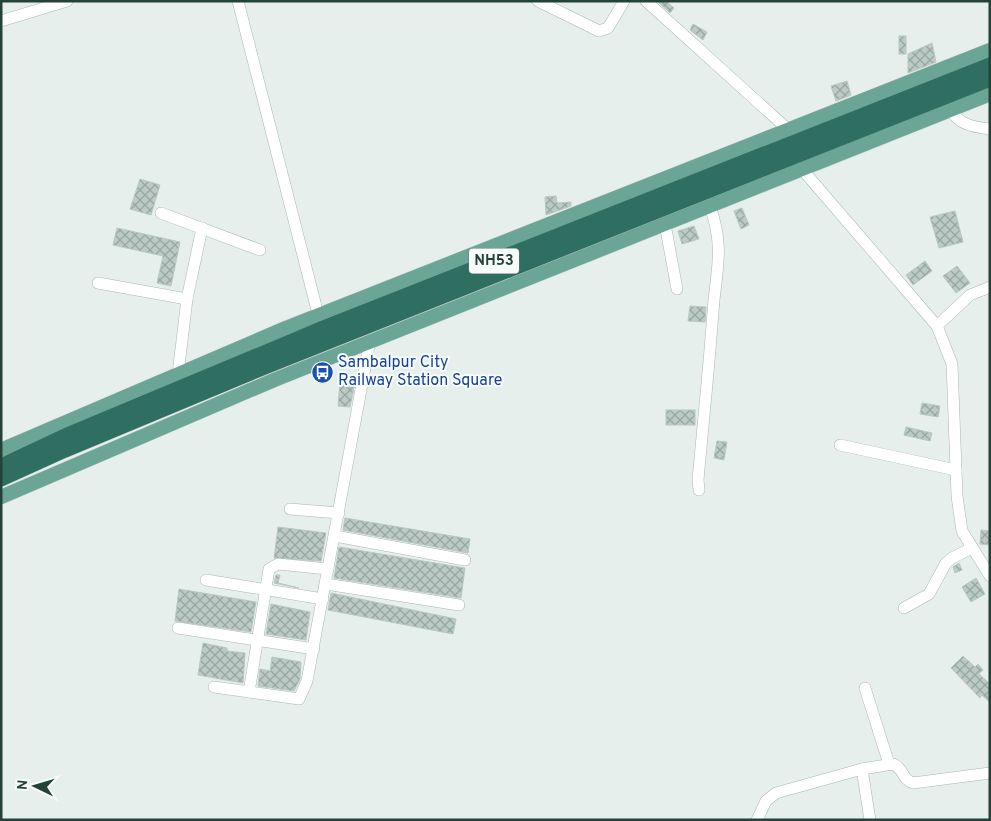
<svg xmlns="http://www.w3.org/2000/svg" width="991" height="821" viewBox="0 0 991 821" font-family="Overpass,sans-serif">
  <defs>
    <pattern id="building-cross-hatch" width="8" height="8" patternUnits="userSpaceOnUse" patternTransform="scale(1.25)"><rect width="8" height="8" fill="#bbcac4"/><path d="M0 0l8 8M0 8l8-8" fill="none" stroke="#98a6a0"/></pattern>
  </defs>
  <rect width="100%" height="100%" fill="#e6efeb"/>
  <!-- building -->
  <g fill="url(#building-cross-hatch)" stroke="#b8c9c2">
    <polygon points="657,1 666,1 674,8 670,13"/>
    <polygon points="693,24 707,32 703,40 690,30"/>
    <rect x="899" y="36" width="7" height="18"/>
    <polygon points="932,43 936,62 908,73 908,54"/>
    <polygon points="847,81 851,95 836,101 831,86"/>
    <polygon points="140,179 160,185 151,215 130,209"/>
    <polygon points="556,196 557,203 571,202 571,206 546,215 545,197"/>
    <polygon points="742,208 749,225 741,229 734,211"/>
    <polygon points="955,211 963,242 939,248 930,217"/>
    <polygon points="694,226 699,239 682,244 678,231"/>
    <polygon points="117,228 180,242 171,286 157,283 163,256 113,245"/>
    <polygon points="925,261 932,271 913,285 906,275"/>
    <polygon points="957,266 970,283 956,293 943,276"/>
    <polygon points="690,306 706,307 705,322 688,321"/>
    <polygon points="340,382 355,383 350,407 338,406"/>
    <polygon points="922,403 940,406 938,417 920,414"/>
    <rect x="666" y="410" width="29" height="15"/>
    <polygon points="906,427 932,433 930,441 904,435"/>
    <polygon points="717,441 727,442 724,460 714,458"/>
    <polygon points="345,518 470,539 468,553 343,530"/>
    <polygon points="278,527 326,533 321,561 274,558"/>
    <polygon points="981,530 990,531 990,545 980,544"/>
    <polygon points="339,547 465,568 461,598 334,578"/>
    <polygon points="959,563 962,570 955,573 953,567"/>
    <polygon points="276,575 280,575 278,583 299,588 274,583"/>
    <polygon points="976,578 985,594 971,602 962,587"/>
    <polygon points="179,589 256,602 251,632 175,621"/>
    <polygon points="331,593 456,619 453,634 328,610"/>
    <polygon points="271,604 310,612 306,640 266,634"/>
    <polygon points="203,643 227,648 227,651 245,653 243,683 198,675"/>
    <polygon points="963,656 975,667 978,664 983,670 979,674 990,684 990,703 982,695 980,698 951,668"/>
    <polygon points="272,657 301,662 300,679 294,691 258,686 260,669 270,671"/>
  </g>
  <g fill="none" stroke-linecap="round" stroke-linejoin="round">
    <defs>
      <g id="minor">
        <polyline points="238,1 320,322"/>
        <polyline points="538,1 599,31 608,28 624,1"/>
        <polyline points="646,1 793,134"/>
        <polyline points="1,21 67,1"/>
        <path d="M950,109C959,125 973,127 990,129"/>
        <polyline points="801,168 937,326 952,364 957,496 962,531 990,576"/>
        <polyline points="161,213 260,250"/>
        <polyline points="665,224 677,289"/>
        <polyline points="98,283 187,299"/>
        <polyline points="937,326 970,295 990,287"/>
        <polyline points="178,374 187,299 202,228"/>
        <polyline points="840,445 956,470"/>
        <path d="M699,490L698,480C703,424 709,368 713,312C716,269 725,250 710,206"/>
        <polyline points="290,509 339,513"/>
        <polyline points="335,536 465,560"/>
        <polyline points="206,580 323,599"/>
        <polyline points="326,584 459,605"/>
        <polyline points="904,608 929,594 946,563 952,558 972,548"/>
        <polyline points="178,628 314,649"/>
        <polyline points="214,687 299,699 307,681 370,341"/>
        <polyline points="865,688 889,764"/>
        <polyline points="249,692 269,569 278,564 328,569"/>
        <polyline points="862,769 870,820"/>
        <path d="M757,820L766,801L776,793L862,769L893,764C904,768 902,780 913,783L990,773"/>
      </g>
      <g id="major">
        <polyline points="1,450 286,328 990,50"/>
        <polyline points="1,497 274,380 990,94"/>
      </g>
      <g id="highway">
        <polyline points="1,466 65,436 321,329 990,65"/>
        <polyline points="1,479 65,450 267,366 990,79"/>
      </g>
    </defs>
    <!-- minor casing -->
    <use href="#minor" stroke="#a8b8b2" stroke-width="12"/>
    <!-- major casing -->
    <use href="#major" stroke="#c2cac8" stroke-width="15"/>
    <!-- highway casing -->
    <use href="#highway" stroke="#c2cac8" stroke-width="16"/>
    <!-- minor -->
    <use href="#minor" stroke="#fff" stroke-width="11"/>
    <!-- major -->
    <use href="#major" stroke="#6aa596" stroke-width="14"/>
    <!-- highway -->
    <use href="#highway" stroke="#2f6f62" stroke-width="15"/>
  </g>
  <!-- icons -->
  <defs>
    <symbol id="bus-disc" viewBox="-11 -11 22 22"><circle r="9.5" fill="#1a4fb4" stroke="#f7fbf9"/><path d="M-5-6H5V4H4V6H2V4H-2V6H-4V4H-5ZM-3.5-4V0h7V-4ZM-3.5 1.2v1.5H-2V1.2ZM2 1.2v1.5H3.5V1.2Z" fill="#fff"/></symbol>
  </defs>
  <g fill-rule="evenodd">
    <use href="#bus-disc" x="310" y="360" width="25" height="25"/>
  </g>
  <g text-anchor="middle" dominant-baseline="central" stroke-width="4" stroke-linejoin="round" paint-order="stroke">
    <!-- shield labels -->
    <rect fill="#f7fbf9" stroke="#637a73" stroke-width="1" x="469" y="248.5" width="50" height="25" rx="4"/>
    <g font-size="15" font-weight="bold" fill="#24423a">
      <text x="494" y="261">NH53</text>
    </g>
    <!-- transit labels -->
    <g font-size="16" fill="#164399" stroke="#f7fbf9" text-anchor="start">
      <text x="338" y="363">Sambalpur City<tspan x="338" dy="18">Railway Station Square</tspan></text>
    </g>
  </g>
  <!-- border -->
  <rect width="991" height="821" fill="none" stroke="#24423a" stroke-width="5"/>
  <!-- north arrow -->
  <g transform="translate(35 786) rotate(275)" stroke="#f7fbf9" stroke-width="4" paint-order="stroke">
  <path d="M0-4L9 19L0 12L-9 19Z" fill="#24423a"/>
  <text y="-8" font-size="14" font-weight="bold" text-anchor="middle" fill="#24423a">N</text>
  </g>
</svg>
